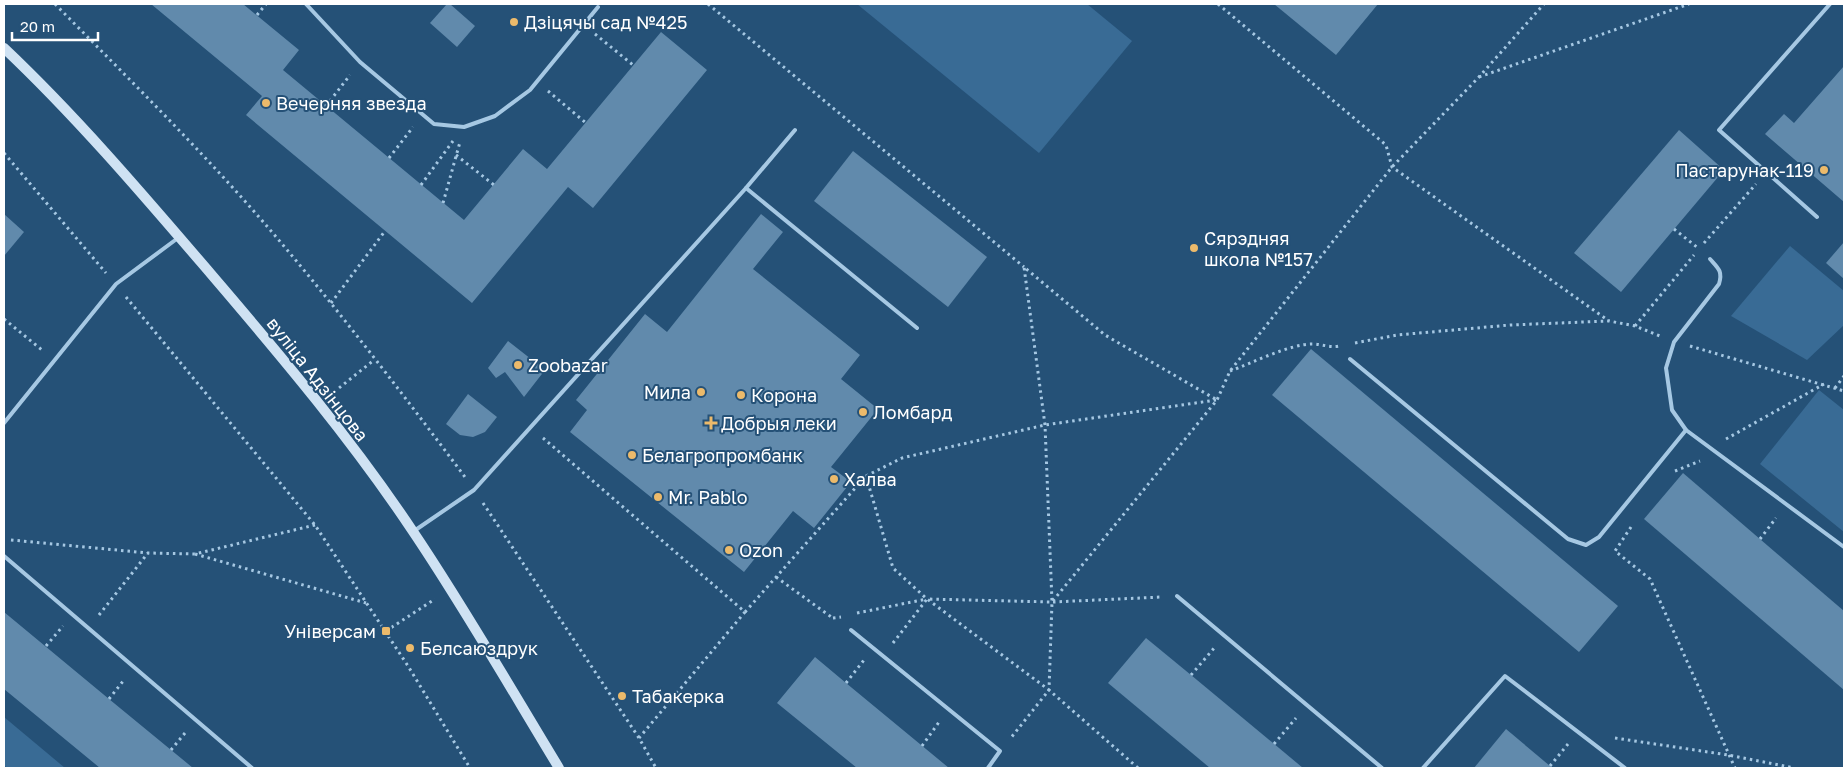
<svg xmlns="http://www.w3.org/2000/svg" width="1848" height="772" viewBox="0 0 1848 772" font-family="'Golos Text',sans-serif">
  <rect width="100%" height="100%" fill="#255177"/>
  <!-- green -->
  <g fill="#396b95">
    <polygon points="857,4 1087,4 1132,41 1039,153"/>
    <polygon points="1790,246 1844,291 1844,325 1807,360 1731,316"/>
    <polygon points="1819,390 1844,410 1844,532 1760,464"/>
    <polygon points="4,717 65,768 7,768 4,765"/>
  </g>
  <!-- building -->
  <g fill="#618aac">
    <polygon points="151,4 243,4 299,50 283,70 464,220 523,149 547,169 661,32 707,70 593,208 568,187 472,303 246,115 262,96"/>
    <polygon points="447,4 450,4 475,26 457,47 430,23"/>
    <polygon points="1274,4 1378,4 1336,55"/>
    <polygon points="1844,66 1844,202 1765,134 1784,114 1794,123"/>
    <polygon points="1679,130 1724,170 1621,292 1574,253"/>
    <polygon points="853,151 987,257 948,307 814,201"/>
    <polygon points="4,214 24,232 4,256"/>
    <polygon points="761,214 783,232 753,269 860,355 841,379 878,409 831,467 851,482 814,528 793,511 744,572 570,432 587,410 576,400 645,314 667,332"/>
    <polygon points="1844,242 1844,279 1826,263"/>
    <polygon points="508,341 545,370 524,397 505,372 496,378 488,368"/>
    <polygon points="1311,349 1618,606 1579,652 1272,395"/>
    <polygon points="468,394 497,417 485,432 473,437 460,435 446,424"/>
    <polygon points="1683,473 1844,611 1844,690 1644,519"/>
    <polygon points="4,612 109,699 193,768 100,768 4,689"/>
    <polygon points="1146,638 1191,675 1303,768 1210,768 1108,683"/>
    <polygon points="815,657 846,683 949,768 857,768 777,703"/>
    <polygon points="1506,729 1550,766 1552,768 1474,768"/>
  </g>
  <g fill="none" stroke-linecap="round" stroke-linejoin="round">
    <!-- path -->
    <g stroke="#a6c8e3" stroke-width="3" stroke-dasharray="2.5 4" stroke-linecap="butt">
      <path d="M55,4C124,74 194,143 259,217C331,300 399,389 465,477"/>
      <polyline points="708,4 1024,267"/>
      <polyline points="1218,4 1386,145 1392,167 1609,321"/>
      <polyline points="257,15 266,4"/>
      <polyline points="595,34 633,65"/>
      <polyline points="1479,77 1689,4"/>
      <polyline points="548,91 586,123"/>
      <polyline points="326,106 350,75"/>
      <polyline points="4,153 106,273"/>
      <polyline points="456,155 494,185"/>
      <polyline points="389,158 413,127"/>
      <polyline points="421,185 453,141"/>
      <polyline points="443,203 460,142"/>
      <polyline points="1674,229 1698,248"/>
      <polyline points="1704,243 1756,184"/>
      <polyline points="126,297 315,525 408,666 470,768"/>
      <polyline points="331,303 385,231"/>
      <polyline points="4,319 42,350"/>
      <polyline points="1635,326 1694,255"/>
      <polyline points="1355,343 1397,335 1510,325 1609,321 1635,326 1660,336"/>
      <polyline points="1690,346 1844,391"/>
      <path d="M1230,371C1252,363 1290,344 1312,344C1322,344 1330,348 1339,346"/>
      <polyline points="1835,388 1844,376"/>
      <polyline points="334,392 374,360"/>
      <polyline points="543,438 745,612 639,738"/>
      <polyline points="1726,439 1824,384"/>
      <polyline points="1675,471 1700,461"/>
      <polyline points="866,476 893,568 927,599 1049,690 1010,739"/>
      <polyline points="483,503 639,738 656,768"/>
      <polyline points="315,525 195,554 366,603"/>
      <polyline points="1631,527 1615,551 1650,579 1735,768"/>
      <polyline points="1760,539 1776,518"/>
      <polyline points="11,540 148,553 195,554"/>
      <polyline points="776,577 834,619"/>
      <polyline points="1053,602 1162,597"/>
      <polyline points="745,612 866,476 902,458 1045,425 1216,400"/>
      <polyline points="857,613 927,599"/>
      <polyline points="99,615 148,553"/>
      <polyline points="833,618 841,617"/>
      <polyline points="386,631 435,599"/>
      <polyline points="893,643 927,599 1052,602 1217,400 1230,371 1392,167 1478,78 1544,4"/>
      <polyline points="46,646 63,626"/>
      <polyline points="1191,675 1215,647"/>
      <polyline points="846,683 864,660"/>
      <polyline points="109,699 124,680"/>
      <polyline points="1615,738 1728,755 1794,768"/>
      <polyline points="1274,744 1296,718"/>
      <polyline points="922,746 939,722"/>
      <polyline points="171,750 185,733"/>
      <polyline points="1550,766 1568,744"/>
      <polyline points="1138,768 1049,690 1052,602 1045,425 1024,267 1105,335 1217,400"/>
    </g>
    <!-- lane -->
    <g stroke="#a6c8e3" stroke-width="4">
      <polyline points="306,4 360,62 434,124 464,127 495,116 530,90 598,7"/>
      <polyline points="746,188 795,130"/>
      <polyline points="1817,217 1719,130 1830,4"/>
      <polyline points="1350,359 1568,539 1586,545 1599,537 1686,430 1844,547"/>
      <polyline points="4,423 116,284 178,238"/>
      <path d="M1686,430L1672,410L1666,368L1674,342L1719,284C1723,271 1718,268 1710,259"/>
      <polyline points="414,531 474,490 746,188 917,328"/>
      <polyline points="4,556 252,768"/>
      <polyline points="1177,596 1382,768"/>
      <polyline points="851,630 1000,751 988,768"/>
      <polyline points="1423,768 1505,676 1625,768"/>
    </g>
    <!-- secondary -->
    <path stroke="#cfe2f3" stroke-width="10" d="M4,48C78,118 145,197 211,274C282,357 352,440 412,530C464,607 511,689 559,768"/>
  </g>
  <!-- markers -->
  <g fill="#ecba6b" stroke="#255177" stroke-width="2">
    <circle cx="514" cy="22" r="5"/>
    <circle cx="266" cy="103" r="5"/>
    <circle cx="1824" cy="170" r="5"/>
    <circle cx="1194" cy="248" r="5"/>
    <circle cx="518" cy="365" r="5"/>
    <circle cx="701" cy="392" r="5"/>
    <circle cx="741" cy="395" r="5"/>
    <circle cx="863" cy="412" r="5"/>
    <path d="M708.5 415.5h5v5h5v5h-5v5h-5v-5h-5v-5h5z"/>
    <circle cx="632" cy="455" r="5"/>
    <circle cx="834" cy="479" r="5"/>
    <circle cx="658" cy="497" r="5"/>
    <circle cx="729" cy="550" r="5"/>
    <rect x="381" y="626" width="10" height="10" rx="2.5"/>
    <circle cx="410" cy="648" r="5"/>
    <circle cx="622" cy="696" r="5"/>
  </g>
  <g text-anchor="middle" dominant-baseline="central" stroke-width="4" stroke-linejoin="round" paint-order="stroke">
    <!-- poi labels -->
    <g font-size="18" fill="#fff" stroke="#255177" text-anchor="start">
      <text x="524" y="22">Дзіцячы сад №425</text>
      <text x="276" y="103">Вечерняя звезда</text>
      <text x="1814" y="170" text-anchor="end">Пастарунак-119</text>
      <text x="1204" y="238">Сярэдняя<tspan x="1204" dy="21">школа №157</tspan></text>
      <text x="528" y="365">Zoobazar</text>
      <text x="691" y="392" text-anchor="end">Мила</text>
      <text x="751" y="395">Корона</text>
      <text x="873" y="412">Ломбард</text>
      <text x="721" y="423">Добрыя леки</text>
      <text x="642" y="455">Белагропромбанк</text>
      <text x="844" y="479">Халва</text>
      <text x="668" y="497">Mr. Pablo</text>
      <text x="739" y="550">Ozon</text>
      <text x="376" y="631" text-anchor="end">Універсам</text>
      <text x="420" y="648">Белсаюздрук</text>
      <text x="632" y="696">Табакерка</text>
    </g>
    <!-- street labels -->
    <g font-size="18" fill="#fff" stroke="#255177">
      <text transform="translate(318 379) rotate(52)">вуліца Адзінцова</text>
    </g>
  </g>
  <!-- border -->
  <rect width="1848" height="772" fill="none" stroke="#ffffff" stroke-width="10"/>
  <!-- scale -->
  <path d="M12 32v8h86v-8" fill="none" stroke="#ffffff" stroke-width="2.5"/>
  <text x="20" y="32" font-size="15" fill="#ffffff" stroke="#255177" stroke-width="4" paint-order="stroke">20 m</text>
</svg>
